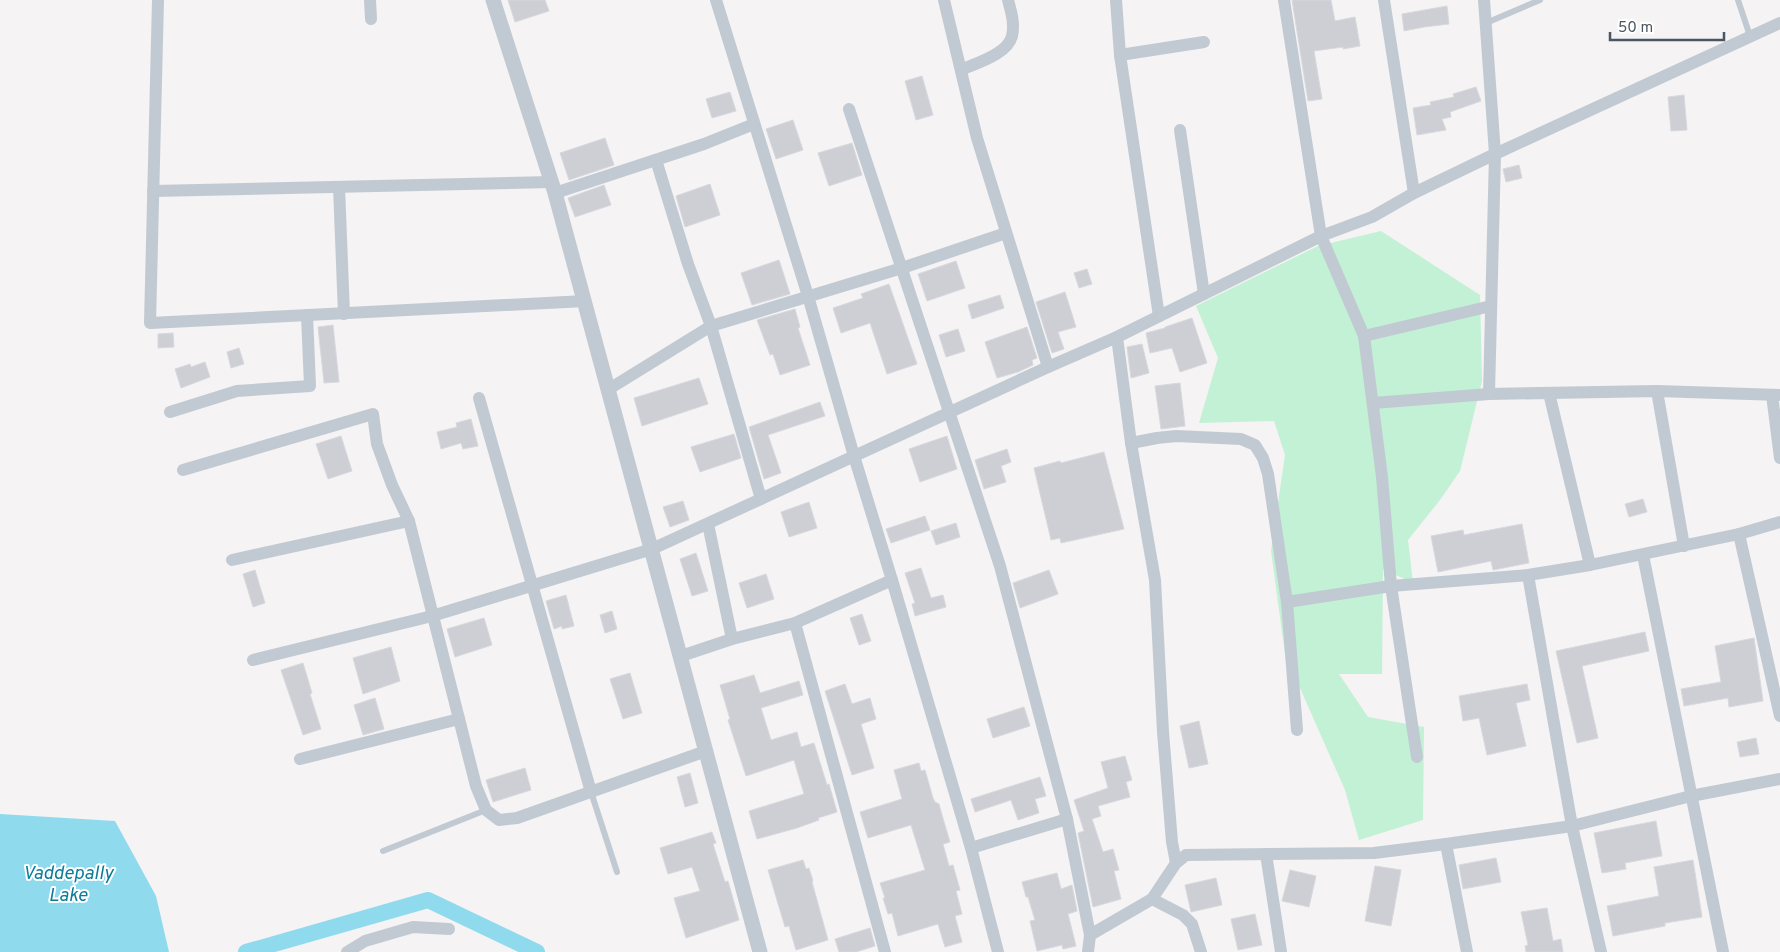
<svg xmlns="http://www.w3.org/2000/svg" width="1780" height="952" viewBox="0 0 1780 952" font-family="Overpass,sans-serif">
  <rect width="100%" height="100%" fill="#f5f3f3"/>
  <!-- green -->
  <polygon fill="#c3f1d5" points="1381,231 1480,295 1482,381 1460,471 1440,500 1408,540 1413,583 1383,569 1382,674 1339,674 1368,717 1424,727 1423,820 1359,840 1345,790 1285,654 1271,551 1285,455 1274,421 1199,423 1218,358 1196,306 1318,246"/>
  <!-- water -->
  <polygon fill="#90daee" points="0,814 115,821 156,896 169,952 0,952"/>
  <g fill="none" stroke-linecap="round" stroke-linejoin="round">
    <!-- canal -->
    <polyline stroke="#90daee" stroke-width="16" points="246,952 428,900 537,952"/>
  </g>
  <!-- building -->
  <g fill="#cdcfd5" stroke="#d7d9de">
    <polygon points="508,0 545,0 549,11 515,22"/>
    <polygon points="1292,0 1331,0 1335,21 1355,17 1360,46 1343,49 1343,47 1314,51 1322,99 1308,101"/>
    <polygon points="1447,6 1449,24 1424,27 1404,31 1402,14"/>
    <polygon points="922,76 933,115 916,120 905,81"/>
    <polygon points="1476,87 1481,101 1450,112 1451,117 1442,119 1446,130 1417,135 1413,108 1431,105 1430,102 1454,97 1453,94"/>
    <polygon points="730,92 736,111 712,118 706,99"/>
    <polygon points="1684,95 1687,130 1671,131 1668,97"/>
    <polygon points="793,120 803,150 776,159 766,129"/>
    <polygon points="605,138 614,165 569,180 560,153"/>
    <polygon points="852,143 862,175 829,186 818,153"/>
    <polygon points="1519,165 1522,178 1506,182 1503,169"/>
    <polygon points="710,184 720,215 685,227 676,196"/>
    <polygon points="604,185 611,205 575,217 568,198"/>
    <polygon points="779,260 790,294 752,305 741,273"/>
    <polygon points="956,261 965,288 927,301 918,274"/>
    <polygon points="1087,269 1092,284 1079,288 1074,273"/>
    <polygon points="889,284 917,364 887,374 870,323 841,333 833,308 863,298 861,294"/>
    <polygon points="1065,292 1076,327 1058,332 1064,349 1052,353 1036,302"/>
    <polygon points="1000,295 1004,308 972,319 968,305"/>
    <polygon points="795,309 800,327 798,328 810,365 780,375 773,354 770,355 757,320"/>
    <polygon points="1192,318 1207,363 1180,372 1172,348 1150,353 1146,333 1165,328 1165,327"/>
    <polygon points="333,325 339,382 324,383 318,327"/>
    <polygon points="1027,327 1037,358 1032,360 1033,365 1018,372 997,378 985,342"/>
    <polygon points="958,329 965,351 946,357 939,335"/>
    <polygon points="173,333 174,347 158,348 158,334"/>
    <polygon points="1142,344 1149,373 1131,378 1127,347"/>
    <polygon points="239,348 244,364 231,368 227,352"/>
    <polygon points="205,362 210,377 181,388 175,369 190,364 191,367"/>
    <polygon points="699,378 708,404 642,426 634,398"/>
    <polygon points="1180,383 1185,426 1161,429 1155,386"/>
    <polygon points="820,402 825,416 768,435 781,473 764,479 749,427"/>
    <polygon points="471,419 478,446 463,449 461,443 441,449 437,432 457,427 456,423"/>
    <polygon points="734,434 741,458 700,472 691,447"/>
    <polygon points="341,436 352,471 328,479 316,444"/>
    <polygon points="947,436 957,469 920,482 909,449"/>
    <polygon points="1007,449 1011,462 1001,466 1006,482 984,489 975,460"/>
    <polygon points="1104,452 1124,529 1061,543 1060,538 1051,540 1034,468 1060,461 1061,463"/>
    <polygon points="1643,499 1647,512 1629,517 1625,504"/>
    <polygon points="683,501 689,520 670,527 663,507"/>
    <polygon points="809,502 817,528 789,537 781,512"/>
    <polygon points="925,516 930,530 891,543 886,529"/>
    <polygon points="956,523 960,537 936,545 931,531"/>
    <polygon points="1522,524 1529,563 1493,570 1491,561 1438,572 1431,536 1463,530 1464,535"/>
    <polygon points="696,553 708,591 692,596 680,559"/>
    <polygon points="921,568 931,598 943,595 946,607 915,616 912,604 915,603 905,573"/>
    <polygon points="255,570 265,603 253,607 243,574"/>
    <polygon points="1049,570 1058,594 1020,608 1013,583"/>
    <polygon points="766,574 774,599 747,608 739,583"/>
    <polygon points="566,595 574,626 562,629 562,626 554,629 546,601"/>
    <polygon points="612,611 617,629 605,633 600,615"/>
    <polygon points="862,614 871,641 859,645 850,618"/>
    <polygon points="484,618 492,645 455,657 447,629"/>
    <polygon points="1645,632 1649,651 1582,666 1598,738 1577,743 1556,651"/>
    <polygon points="1754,638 1763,701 1729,707 1728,698 1684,706 1681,689 1721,682 1715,646"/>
    <polygon points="391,647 400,681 363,694 353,658"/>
    <polygon points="303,663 312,693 310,694 321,729 303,735 281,670"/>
    <polygon points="630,673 642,713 623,719 610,679"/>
    <polygon points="754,675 760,693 799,681 803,695 761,708 771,740 797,732 801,747 814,743 827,785 829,784 837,812 818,818 819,820 797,828 757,839 749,811 804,794 794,760 746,776 728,720 730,719 720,685"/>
    <polygon points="845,684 852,704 870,698 876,719 861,724 874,768 852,775 825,691"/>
    <polygon points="1527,684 1530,700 1516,703 1526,746 1487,755 1479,718 1463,721 1459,696"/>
    <polygon points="375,698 384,729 363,735 354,705"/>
    <polygon points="1024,707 1030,726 993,738 987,719"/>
    <polygon points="1199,721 1208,764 1189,768 1180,726"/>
    <polygon points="1756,738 1759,754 1740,757 1737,742"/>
    <polygon points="1125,756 1132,780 1126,782 1130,797 1098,806 1101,816 1092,819 1103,852 1113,849 1119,870 1114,871 1121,899 1093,907 1078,833 1084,831 1074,800 1108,788 1101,762"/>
    <polygon points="919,763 921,771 925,770 933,798 935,802 939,804 942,815 950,842 943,844 949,866 953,865 960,890 956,891 962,914 955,916 962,942 945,947 938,924 898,936 892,913 888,914 883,898 885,898 880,883 925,870 911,825 868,838 860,812 902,799 894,770"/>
    <polygon points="525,768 531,790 493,802 486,780"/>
    <polygon points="690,773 698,803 685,807 677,777"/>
    <polygon points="1040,777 1046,796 1035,799 1039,813 1018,820 1011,800 975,812 971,799"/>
    <polygon points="1656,821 1662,856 1625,863 1626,869 1602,873 1594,833"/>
    <polygon points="712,832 716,843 713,844 725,882 728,881 739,920 686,938 674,898 700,891 692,867 668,874 660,848"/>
    <polygon points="1496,858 1501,882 1463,889 1459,865"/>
    <polygon points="803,860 806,869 809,868 813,881 812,882 828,940 796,950 789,926 785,927 768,870"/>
    <polygon points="1693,860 1702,917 1665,923 1665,926 1613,936 1607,906 1659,896 1654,867"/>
    <polygon points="1375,866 1401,870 1391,926 1365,921"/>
    <polygon points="1290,870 1316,876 1309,907 1282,901"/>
    <polygon points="1057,873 1061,889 1072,885 1077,911 1068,914 1076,946 1063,949 1062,945 1037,951 1030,921 1035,920 1028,897 1026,897 1022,882"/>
    <polygon points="1216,878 1222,905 1191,912 1185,885"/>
    <polygon points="1547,908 1553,941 1561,939 1563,952 1526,952 1525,946 1528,945 1521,912"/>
    <polygon points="1255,914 1262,945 1238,950 1231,919"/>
    <polygon points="870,928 875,946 856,952 839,952 835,939"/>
  </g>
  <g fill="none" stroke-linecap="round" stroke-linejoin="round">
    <!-- service -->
    <g stroke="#c1cad2" stroke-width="6">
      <polyline points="1738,0 1750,36"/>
      <polyline points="1486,23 1540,0"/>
      <polyline points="591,792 617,872"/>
      <polyline points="383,851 486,810"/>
    </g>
    <!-- minor -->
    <g stroke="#c1cad2" stroke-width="12">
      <polyline points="158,0 150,323 585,301"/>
      <polyline points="370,0 371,19"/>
      <polyline points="716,0 808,296 854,456 892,580 971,848 998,952"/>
      <polyline points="944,0 977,138 1048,367"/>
      <polyline points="1116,0 1120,55 1159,316"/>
      <polyline points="1284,0 1321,236 1364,336 1382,477 1391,586 1417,757"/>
      <polyline points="1384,0 1414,193"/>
      <polyline points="1484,0 1495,154 1489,394"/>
      <polyline points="1120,55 1204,42"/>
      <path d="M961,70C976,63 1008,54 1012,36C1015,24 1011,11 1008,0"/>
      <polyline points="849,109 1000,566 1067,819 1090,935 1088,952"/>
      <polyline points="1180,130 1204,294"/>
      <polyline points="656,160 688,264 711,326 761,499"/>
      <polyline points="339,187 344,314"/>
      <polyline points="153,191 551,182"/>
      <polyline points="555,193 704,144 754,124"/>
      <polyline points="1364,336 1491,306"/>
      <polyline points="1117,337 1131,443 1155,580 1163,732 1172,842 1176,863"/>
      <polyline points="609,389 711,326 902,268 1006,233"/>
      <polyline points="1657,391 1684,546"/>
      <polyline points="1772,395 1780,458"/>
      <polyline points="479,398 591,792"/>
      <polyline points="1373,403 1489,394 1657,391 1780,395"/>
      <polyline points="170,412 237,391 310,386 307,315"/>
      <polyline points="1131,443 1157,438 1176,436 1241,439 1255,445 1263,458 1268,474 1287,602 1297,730"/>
      <polyline points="183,470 373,414 377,444 392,485 409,521 476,786 486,810 499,820 517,818 706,751"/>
      <polyline points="708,524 732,639"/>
      <polyline points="1739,534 1780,522"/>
      <polyline points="1643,555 1723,952"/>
      <polyline points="232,560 409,521"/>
      <polyline points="1590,565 1739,534 1780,716"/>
      <polyline points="1528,575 1572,826 1601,952"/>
      <polyline points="1287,602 1391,586 1528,575 1590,565 1549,393"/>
      <polyline points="795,623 892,580"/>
      <polyline points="681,656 732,639 795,623 885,952"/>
      <polyline points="253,660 432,616 652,549 1048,367 1117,337 1321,236 1372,217 1414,193 1495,154 1780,23"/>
      <polyline points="300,759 459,719"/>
      <polyline points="1446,844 1467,952"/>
      <polyline points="971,848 1067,819"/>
      <polyline points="1266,854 1281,952"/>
      <polyline points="1152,899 1183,915 1192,924 1201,952"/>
      <polyline points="1090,935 1152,899 1176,863 1186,855 1374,853 1446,844 1572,826 1691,796 1780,779"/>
      <polyline points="347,952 365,941 413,927 449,929"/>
    </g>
    <!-- tertiary -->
    <polyline stroke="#c1cad2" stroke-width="15" points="493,0 555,193 760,952"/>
  </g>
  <g text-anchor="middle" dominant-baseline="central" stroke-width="4" stroke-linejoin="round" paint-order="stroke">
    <!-- water labels -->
    <g font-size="19" font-style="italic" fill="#0c7c9b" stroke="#fff">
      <text x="68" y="874">Vaddepally<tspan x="68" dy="22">Lake</tspan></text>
    </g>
  </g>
  <!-- scale -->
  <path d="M1610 32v8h114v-8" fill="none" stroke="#4a5661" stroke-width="2.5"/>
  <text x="1618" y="32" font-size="15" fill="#4a5661" stroke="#ffffff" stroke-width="4" paint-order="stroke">50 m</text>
</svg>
